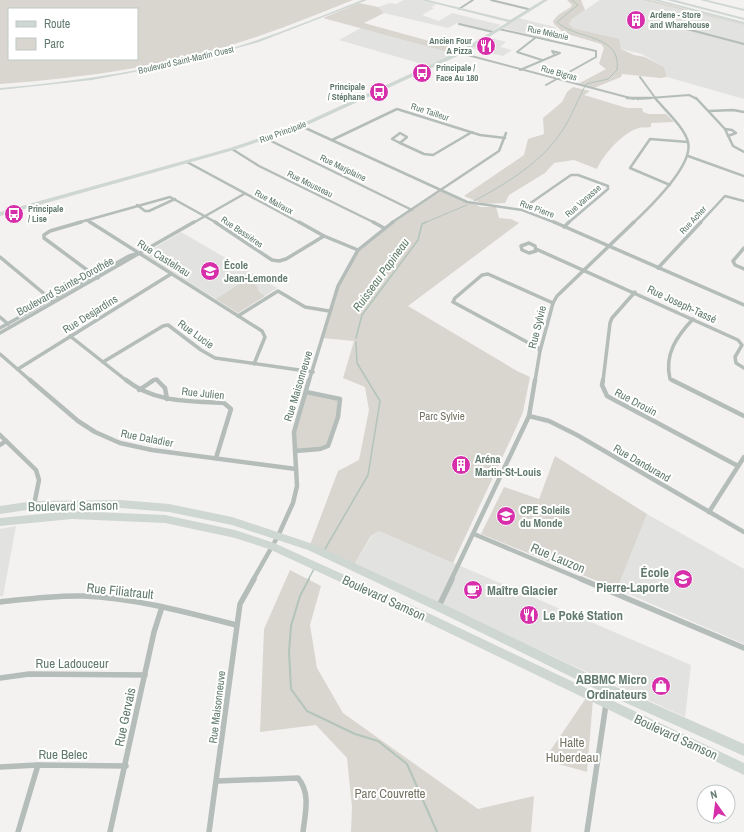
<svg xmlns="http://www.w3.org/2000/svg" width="744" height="832" viewBox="0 0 744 832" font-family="'Archivo Narrow',sans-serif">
  <rect width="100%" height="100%" fill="#f4f1f1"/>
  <!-- built -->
  <g fill="#e2e2e0">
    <polygon points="404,0 420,0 437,4 431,7 434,8 422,15 439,21 452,13 501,25 492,31 457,23 448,28 384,13 378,7 390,3 396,4"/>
    <polygon points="600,0 642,0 744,25 744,99 667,77 664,67 642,54 621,49 602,35 573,28 569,24 572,19"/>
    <polygon points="518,18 555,27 557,30 557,34 549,40 503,28"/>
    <polygon points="361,28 455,54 429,66 339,40"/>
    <polygon points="488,37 506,42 500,47 512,50 503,56 471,48"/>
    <polygon points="181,232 277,288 238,313 144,254"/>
    <polygon points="647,514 744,569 744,644 617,589"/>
    <polygon points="16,526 3,596 0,596 0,529"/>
    <polygon points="379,531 691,665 685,717 354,565 372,536"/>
  </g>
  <!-- green -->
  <g fill="#d9d6d0" fill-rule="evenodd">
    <path d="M0,0H353C322,12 291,25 259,36C177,65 87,78 0,84ZM9,9H137V59H9Z"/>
    <polygon points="567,0 581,0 585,10 572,19 569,24 573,28 619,39 621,49 634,55 645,57 664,67 667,77 660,78 622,74 621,77 594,88 578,84 606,69 599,64 604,48 601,44 564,33 554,24 553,21 558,15 571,7 572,5"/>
    <polygon points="642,0 650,0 744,24 744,25"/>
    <polygon points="359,3 378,7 384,13 364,23 462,50 455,54 323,18"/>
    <path d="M573,87L590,91L584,95L627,108H642L643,112L649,114H666L674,122L651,123V127C647,128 643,127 639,128C623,132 603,155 597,169L574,160L554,163L545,173L509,195L505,203L483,204L464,196L524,155L528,139L544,134L543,118L562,102L567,92Z"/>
    <polygon points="443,190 481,207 496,207 499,218 511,219 519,223 408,306 517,371 530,377 523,412 516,428 453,563 379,531 371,536 354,565 310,545 338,471 359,460 369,410 365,387 343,378 354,341 322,338 338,286 358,250 384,228"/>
    <polygon points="247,279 257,286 259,292 265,296 238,313 216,299"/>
    <polygon points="306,392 336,397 340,406 328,446 295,451 294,432"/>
    <polygon points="555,456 647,514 617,589 481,534 504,487 539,499"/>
    <polygon points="290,570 321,586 310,625 317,668 343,713 478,809 534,796 531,832 351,832 352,807 347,758 316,725 260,732 264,629"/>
    <polygon points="586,698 593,699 587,772 544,760"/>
  </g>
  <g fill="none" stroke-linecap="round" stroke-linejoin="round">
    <!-- stream-far2 -->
    <g stroke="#b3c4b8" stroke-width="1">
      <path d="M474,201C507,183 541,163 562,131C572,116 578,99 586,84L608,79L617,70C622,33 575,40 557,22L578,5L572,0"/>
      <polyline points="424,223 467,205"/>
    </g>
    <!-- stream-far1 -->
    <g stroke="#b3c4b8" stroke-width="1.5">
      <polyline points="356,338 362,315 418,240 422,224 426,222"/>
      <polyline points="325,549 368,475 380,401 357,363 356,342"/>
      <polyline points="308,580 314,569"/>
    </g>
    <!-- stream -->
    <polyline stroke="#b3c4b8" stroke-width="2" points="309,579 300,596 291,626 289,652 291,689 307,711 355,734 378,741 407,764 437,832"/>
    <!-- street-far4 -->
    <g stroke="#b4bdb9" stroke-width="2">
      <polyline points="491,0 528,9"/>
      <polyline points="459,9 473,0"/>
      <polyline points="459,24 493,32"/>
      <polyline points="683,28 744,44"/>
      <polyline points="499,29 596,51 596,57 546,85"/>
      <polyline points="535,38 517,52 542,60"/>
      <polyline points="460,53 634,99"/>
      <polyline points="520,70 560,53 552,51 554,54"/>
      <polyline points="640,77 656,99"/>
      <polyline points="637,99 689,95 697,99"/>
    </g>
    <!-- street-far3 -->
    <g stroke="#b4bdb9" stroke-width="2.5">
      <polyline points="627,98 651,98"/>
      <polyline points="696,98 725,129 733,146 744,152"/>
      <polyline points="709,111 733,110 744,112"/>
      <polyline points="301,126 467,202 522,210 556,223"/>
      <polyline points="725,129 732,130 736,133 728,136"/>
      <polygon points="400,133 407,137 400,143 392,139"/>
      <polyline points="267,139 412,210"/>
      <polyline points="332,140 397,109 480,135 505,138"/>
      <polyline points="400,143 424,154 433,155 472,132"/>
      <polyline points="232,149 259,166 375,223"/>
      <polyline points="688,156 744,176"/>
      <polyline points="187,162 300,223"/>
      <polyline points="670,185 630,168 650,139 688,142"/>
      <polyline points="137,205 145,211 149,211 175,199"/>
      <polyline points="522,209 571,175 578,175 608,186 608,189 568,223"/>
      <polyline points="86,220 91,223"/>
      <polyline points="77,223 170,197 217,223"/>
      <polyline points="193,223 244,194"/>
      <polyline points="391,223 499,151 506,133"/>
      <path d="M633,223C649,208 694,165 688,142C685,128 664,109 655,98"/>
      <polyline points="700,223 725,196 744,201"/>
    </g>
    <!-- street-far2 -->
    <g stroke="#b4bdb9" stroke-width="3.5">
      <polyline points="81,222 50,231 44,235 44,238 98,278"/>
      <polyline points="90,222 262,331 265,337 254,364"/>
      <polyline points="215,222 272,260 279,261 286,259 324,236"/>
      <polyline points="299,222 324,236 358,250"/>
      <polyline points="373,222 384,228"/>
      <polyline points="554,222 744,305"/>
      <polyline points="564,227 569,222"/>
      <polygon points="529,243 535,246 536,251 529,253 522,250 521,246"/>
      <polyline points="744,248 733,261 735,265 744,269"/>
      <polyline points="536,249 738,340 742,345 735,357 736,363 744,368"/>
      <polyline points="0,257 53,301"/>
      <polyline points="658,268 701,222"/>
      <polyline points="238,316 278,291 305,307 329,311"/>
      <polyline points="0,317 8,324"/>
      <polyline points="0,328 129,256 136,254"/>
      <polyline points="0,333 194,222"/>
      <polyline points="70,336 127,381"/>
      <polyline points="540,351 538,348 453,302 455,298 482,275 488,274 553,303"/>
      <polyline points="0,354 31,381"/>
      <polyline points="103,362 163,326 168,325 201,350 215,358 313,372"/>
      <polyline points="18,369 171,274"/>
      <polyline points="151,381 156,379 158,381"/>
      <polyline points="309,381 338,286 358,250 393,222"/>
      <polyline points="535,381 540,351 553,303 557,296 634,222"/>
      <polyline points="603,381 610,323 612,318 635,292"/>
      <path d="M674,381L670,379C664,354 677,336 693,319"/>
    </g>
    <!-- street-far1 -->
    <g stroke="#b4bdb9" stroke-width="4.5">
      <polyline points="30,380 78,421 95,432 120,443 152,450 296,469"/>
      <path d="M126,380C155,403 189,401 224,403L231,409L216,458"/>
      <polyline points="157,380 165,388 167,399"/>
      <polyline points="603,380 602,385 607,396 738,466"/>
      <polyline points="672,380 744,416"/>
      <polyline points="139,390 154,380"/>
      <polyline points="529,416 549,421 577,435 744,532"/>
      <polyline points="0,435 36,470 39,480 34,505"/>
      <polyline points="0,445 6,441"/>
      <polyline points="295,451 320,449 328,446 338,417 340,399 306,392"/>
      <polyline points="709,512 744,457"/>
      <polyline points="474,534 583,580"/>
      <polyline points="253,580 278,536 293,503 297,486 294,432 309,380"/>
      <polyline points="451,580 529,416 535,380"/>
    </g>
    <!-- street -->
    <g stroke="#b4bdb9" stroke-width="5.5">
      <polyline points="581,579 744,648"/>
      <path d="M0,602C27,599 55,595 83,596C135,598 186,612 236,625"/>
      <polyline points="439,606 452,579"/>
      <polyline points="0,678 29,674 145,675"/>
      <polyline points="0,767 38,765 126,766"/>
      <path d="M217,781L298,778C311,793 305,814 303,832"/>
      <polyline points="18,832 38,765"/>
      <polyline points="110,832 154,632 162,607"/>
      <polyline points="209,832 240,604 254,579"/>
      <polyline points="587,832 606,704 610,691"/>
    </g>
    <!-- secondary -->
    <g fill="#cfd7d3" fill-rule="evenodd">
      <path d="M362,0H367L259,42L183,63L92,80L0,90V88C81,81 161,69 239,46C281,33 321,16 362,0Z"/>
      <polygon points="421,0 428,0 510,20 543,0 548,0 462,54 303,127 234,150 0,216 0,212 230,148 299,125 458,52 508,22"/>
      <polygon points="121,500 169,504 232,517 313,544 443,604 614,686 744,744 744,756 606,694 435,610 308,550 232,525 169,512 121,508 34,509 0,514 0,506 34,501"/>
      <polygon points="72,511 165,515 235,530 274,543 426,612 744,763 744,775 418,618 269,549 235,538 165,523 72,519 0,526 0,518"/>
    </g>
    <!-- primary -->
    <g fill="#cfd7d3" fill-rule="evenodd">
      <polygon points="652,0 659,0 744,22 744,24"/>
      <polygon points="700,0 707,0 744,9 744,11"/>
    </g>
    <!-- highway -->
    <polygon fill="#cfd7d3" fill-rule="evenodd" points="667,0 675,0 744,18 744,20"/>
  </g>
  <!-- icons -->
  <defs>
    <symbol id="building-disc" viewBox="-11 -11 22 22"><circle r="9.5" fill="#d62fa9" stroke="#fff"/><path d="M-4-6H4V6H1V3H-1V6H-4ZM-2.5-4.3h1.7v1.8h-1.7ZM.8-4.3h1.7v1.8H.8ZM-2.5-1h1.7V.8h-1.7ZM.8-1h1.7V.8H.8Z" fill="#fff"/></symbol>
    <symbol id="restaurant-disc" viewBox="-11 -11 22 22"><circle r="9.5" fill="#d62fa9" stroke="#fff"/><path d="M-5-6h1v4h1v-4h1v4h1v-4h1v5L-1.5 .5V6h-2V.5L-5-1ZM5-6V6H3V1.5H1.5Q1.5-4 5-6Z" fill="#fff"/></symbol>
    <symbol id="bus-disc" viewBox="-11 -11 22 22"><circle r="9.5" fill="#d62fa9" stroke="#fff"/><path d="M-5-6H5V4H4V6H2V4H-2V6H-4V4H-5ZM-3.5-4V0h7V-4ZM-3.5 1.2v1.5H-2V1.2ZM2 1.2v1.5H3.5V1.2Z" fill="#fff"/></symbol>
    <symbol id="school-disc" viewBox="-11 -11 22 22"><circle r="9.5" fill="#d62fa9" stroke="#fff"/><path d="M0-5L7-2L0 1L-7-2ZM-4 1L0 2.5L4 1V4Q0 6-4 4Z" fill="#fff"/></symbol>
    <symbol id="cafe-disc" viewBox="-11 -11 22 22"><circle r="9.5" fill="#d62fa9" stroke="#fff"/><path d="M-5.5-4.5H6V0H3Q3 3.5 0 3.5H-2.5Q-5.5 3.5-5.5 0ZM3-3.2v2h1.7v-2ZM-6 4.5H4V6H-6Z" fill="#fff"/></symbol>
    <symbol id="shop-disc" viewBox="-11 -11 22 22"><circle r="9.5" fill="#d62fa9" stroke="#fff"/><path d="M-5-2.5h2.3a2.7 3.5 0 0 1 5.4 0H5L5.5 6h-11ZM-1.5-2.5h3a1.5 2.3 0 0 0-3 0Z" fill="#fff"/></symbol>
  </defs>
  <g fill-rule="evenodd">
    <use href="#building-disc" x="625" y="9" width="22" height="22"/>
    <use href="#restaurant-disc" x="475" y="35" width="22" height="22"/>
    <use href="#bus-disc" x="411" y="62" width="22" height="22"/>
    <use href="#bus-disc" x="368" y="81" width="22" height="22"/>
    <use href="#bus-disc" x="3" y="203" width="22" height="22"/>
    <use href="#school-disc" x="199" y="260" width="22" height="22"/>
    <use href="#building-disc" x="450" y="454" width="22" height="22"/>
    <use href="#school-disc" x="495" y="505" width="22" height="22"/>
    <use href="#school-disc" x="672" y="568" width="22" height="22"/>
    <use href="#cafe-disc" x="462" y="579" width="22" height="22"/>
    <use href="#restaurant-disc" x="518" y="604" width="22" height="22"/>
    <use href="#shop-disc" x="650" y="675" width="22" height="22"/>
  </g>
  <g text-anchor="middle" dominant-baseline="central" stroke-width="4" stroke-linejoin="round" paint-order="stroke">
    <!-- far-poi labels -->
    <g font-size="9" font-weight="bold" fill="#617a6d" stroke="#fff" text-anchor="start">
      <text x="650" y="15">Ardene - Store<tspan x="650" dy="10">and Wharehouse</tspan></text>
      <text x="472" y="41" text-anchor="end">Ancien Four<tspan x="472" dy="10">A Pizza</tspan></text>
      <text x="436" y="68">Principale /<tspan x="436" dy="10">Face Au 180</tspan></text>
      <text x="365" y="87" text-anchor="end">Principale<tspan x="365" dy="10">/ Stéphane</tspan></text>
      <text x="28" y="209">Principale<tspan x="28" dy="10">/ Lise</tspan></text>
    </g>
    <!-- far-street labels -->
    <g font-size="9" fill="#617a6d" stroke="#fff">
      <text transform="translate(548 33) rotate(12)">Rue Mélanie</text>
      <text transform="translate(186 60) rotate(-13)">Boulevard Saint-Martin Ouest</text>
      <text transform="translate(559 73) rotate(15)">Rue Bigras</text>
      <text transform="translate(430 112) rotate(18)">Rue Tailleur</text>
      <text transform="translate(283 132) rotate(-20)">Rue Principale</text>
      <text transform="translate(343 168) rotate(26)">Rue Marjolaine</text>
      <text transform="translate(310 184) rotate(26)">Rue Mousseau</text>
      <text transform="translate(583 201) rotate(-41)">Rue Vanasse</text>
      <text transform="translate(274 202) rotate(28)">Rue Malraux</text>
      <text transform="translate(537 209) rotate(20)">Rue Pierre</text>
      <text transform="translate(693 220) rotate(-47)">Rue Acher</text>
      <text transform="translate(242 232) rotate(34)">Rue Bessières</text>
    </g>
    <!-- street labels -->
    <g font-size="11" fill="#617a6d" stroke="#fff">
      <text transform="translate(164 258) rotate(32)">Rue Castelnau</text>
      <text transform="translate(65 286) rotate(-29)">Boulevard Sainte-Dorothée</text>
      <text transform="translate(682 304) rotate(25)">Rue Joseph-Tassé</text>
      <text transform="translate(90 314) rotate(-32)">Rue Desjardins</text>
      <text transform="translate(537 327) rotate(-76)">Rue Sylvie</text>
      <text transform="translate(196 334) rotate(36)">Rue Lucie</text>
      <text transform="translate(298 386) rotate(-73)">Rue Maisonneuve</text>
      <text transform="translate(203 393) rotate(6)">Rue Julien</text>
      <text transform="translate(636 402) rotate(28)">Rue Drouin</text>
      <text transform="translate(147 438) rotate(11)">Rue Daladier</text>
      <text transform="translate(642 463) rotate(30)">Rue Dandurand</text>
      <text transform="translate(217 707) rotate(-83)">Rue Maisonneuve</text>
    </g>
    <!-- poi labels -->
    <g font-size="11" font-weight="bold" fill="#617a6d" stroke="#fff" text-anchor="start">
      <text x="224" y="265">École<tspan x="224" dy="13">Jean-Lemonde</tspan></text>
      <text x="475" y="459">Aréna<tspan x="475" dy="13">Martin-St-Louis</tspan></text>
      <text x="520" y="510">CPE Soleils<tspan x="520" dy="13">du Monde</tspan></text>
    </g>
    <!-- park labels -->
    <g font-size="11" fill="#777464" stroke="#fff">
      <text x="442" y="416">Parc Sylvie</text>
    </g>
    <!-- water labels -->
    <g font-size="12" font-style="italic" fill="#617d6a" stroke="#fff">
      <text transform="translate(381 275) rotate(-54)">Ruisseau Papineau</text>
    </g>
    <!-- near-street labels -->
    <g font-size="13" fill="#617a6d" stroke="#fff">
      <text transform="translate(73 506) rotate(-1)">Boulevard Samson</text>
      <text transform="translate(558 558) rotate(23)">Rue Lauzon</text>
      <text transform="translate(120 591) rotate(6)">Rue Filiatrault</text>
      <text transform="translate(384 598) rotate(25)">Boulevard Samson</text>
      <text x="72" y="663">Rue Ladouceur</text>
      <text transform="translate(125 717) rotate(-78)">Rue Gervais</text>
      <text transform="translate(676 737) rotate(25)">Boulevard Samson</text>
      <text x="63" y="754">Rue Belec</text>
    </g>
    <!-- near-poi labels -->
    <g font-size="13" font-weight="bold" fill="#617a6d" stroke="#fff" text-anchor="end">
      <text x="669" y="572">École<tspan x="669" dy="15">Pierre-Laporte</tspan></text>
      <text x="487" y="590" text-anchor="start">Maître Glacier</text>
      <text x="543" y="615" text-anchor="start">Le Poké Station</text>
      <text x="647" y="679">ABBMC Micro<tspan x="647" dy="15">Ordinateurs</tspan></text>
    </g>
    <!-- near-park labels -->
    <g font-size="13" fill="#777464" stroke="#fff">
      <text x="572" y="742">Halte<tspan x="572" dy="15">Huberdeau</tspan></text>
      <text x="390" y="793">Parc Couvrette</text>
    </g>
  </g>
  <!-- legend -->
  <rect x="8" y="8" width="130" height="52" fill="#ffffff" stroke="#c0cac5"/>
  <rect x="16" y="21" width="20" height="6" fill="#cfd7d3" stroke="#c0cac5"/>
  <text x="44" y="28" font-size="12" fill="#617a6d">Route</text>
  <rect x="16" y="38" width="20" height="12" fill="#d9d6d0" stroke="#c0cac5"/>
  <text x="44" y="48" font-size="12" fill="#617a6d">Parc</text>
  <!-- north arrow -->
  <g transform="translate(716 804) rotate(346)"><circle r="19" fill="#ffffff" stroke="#c0cac5"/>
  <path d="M0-3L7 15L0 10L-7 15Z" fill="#d62fa9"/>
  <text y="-6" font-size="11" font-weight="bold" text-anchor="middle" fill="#617a6d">N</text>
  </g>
</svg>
